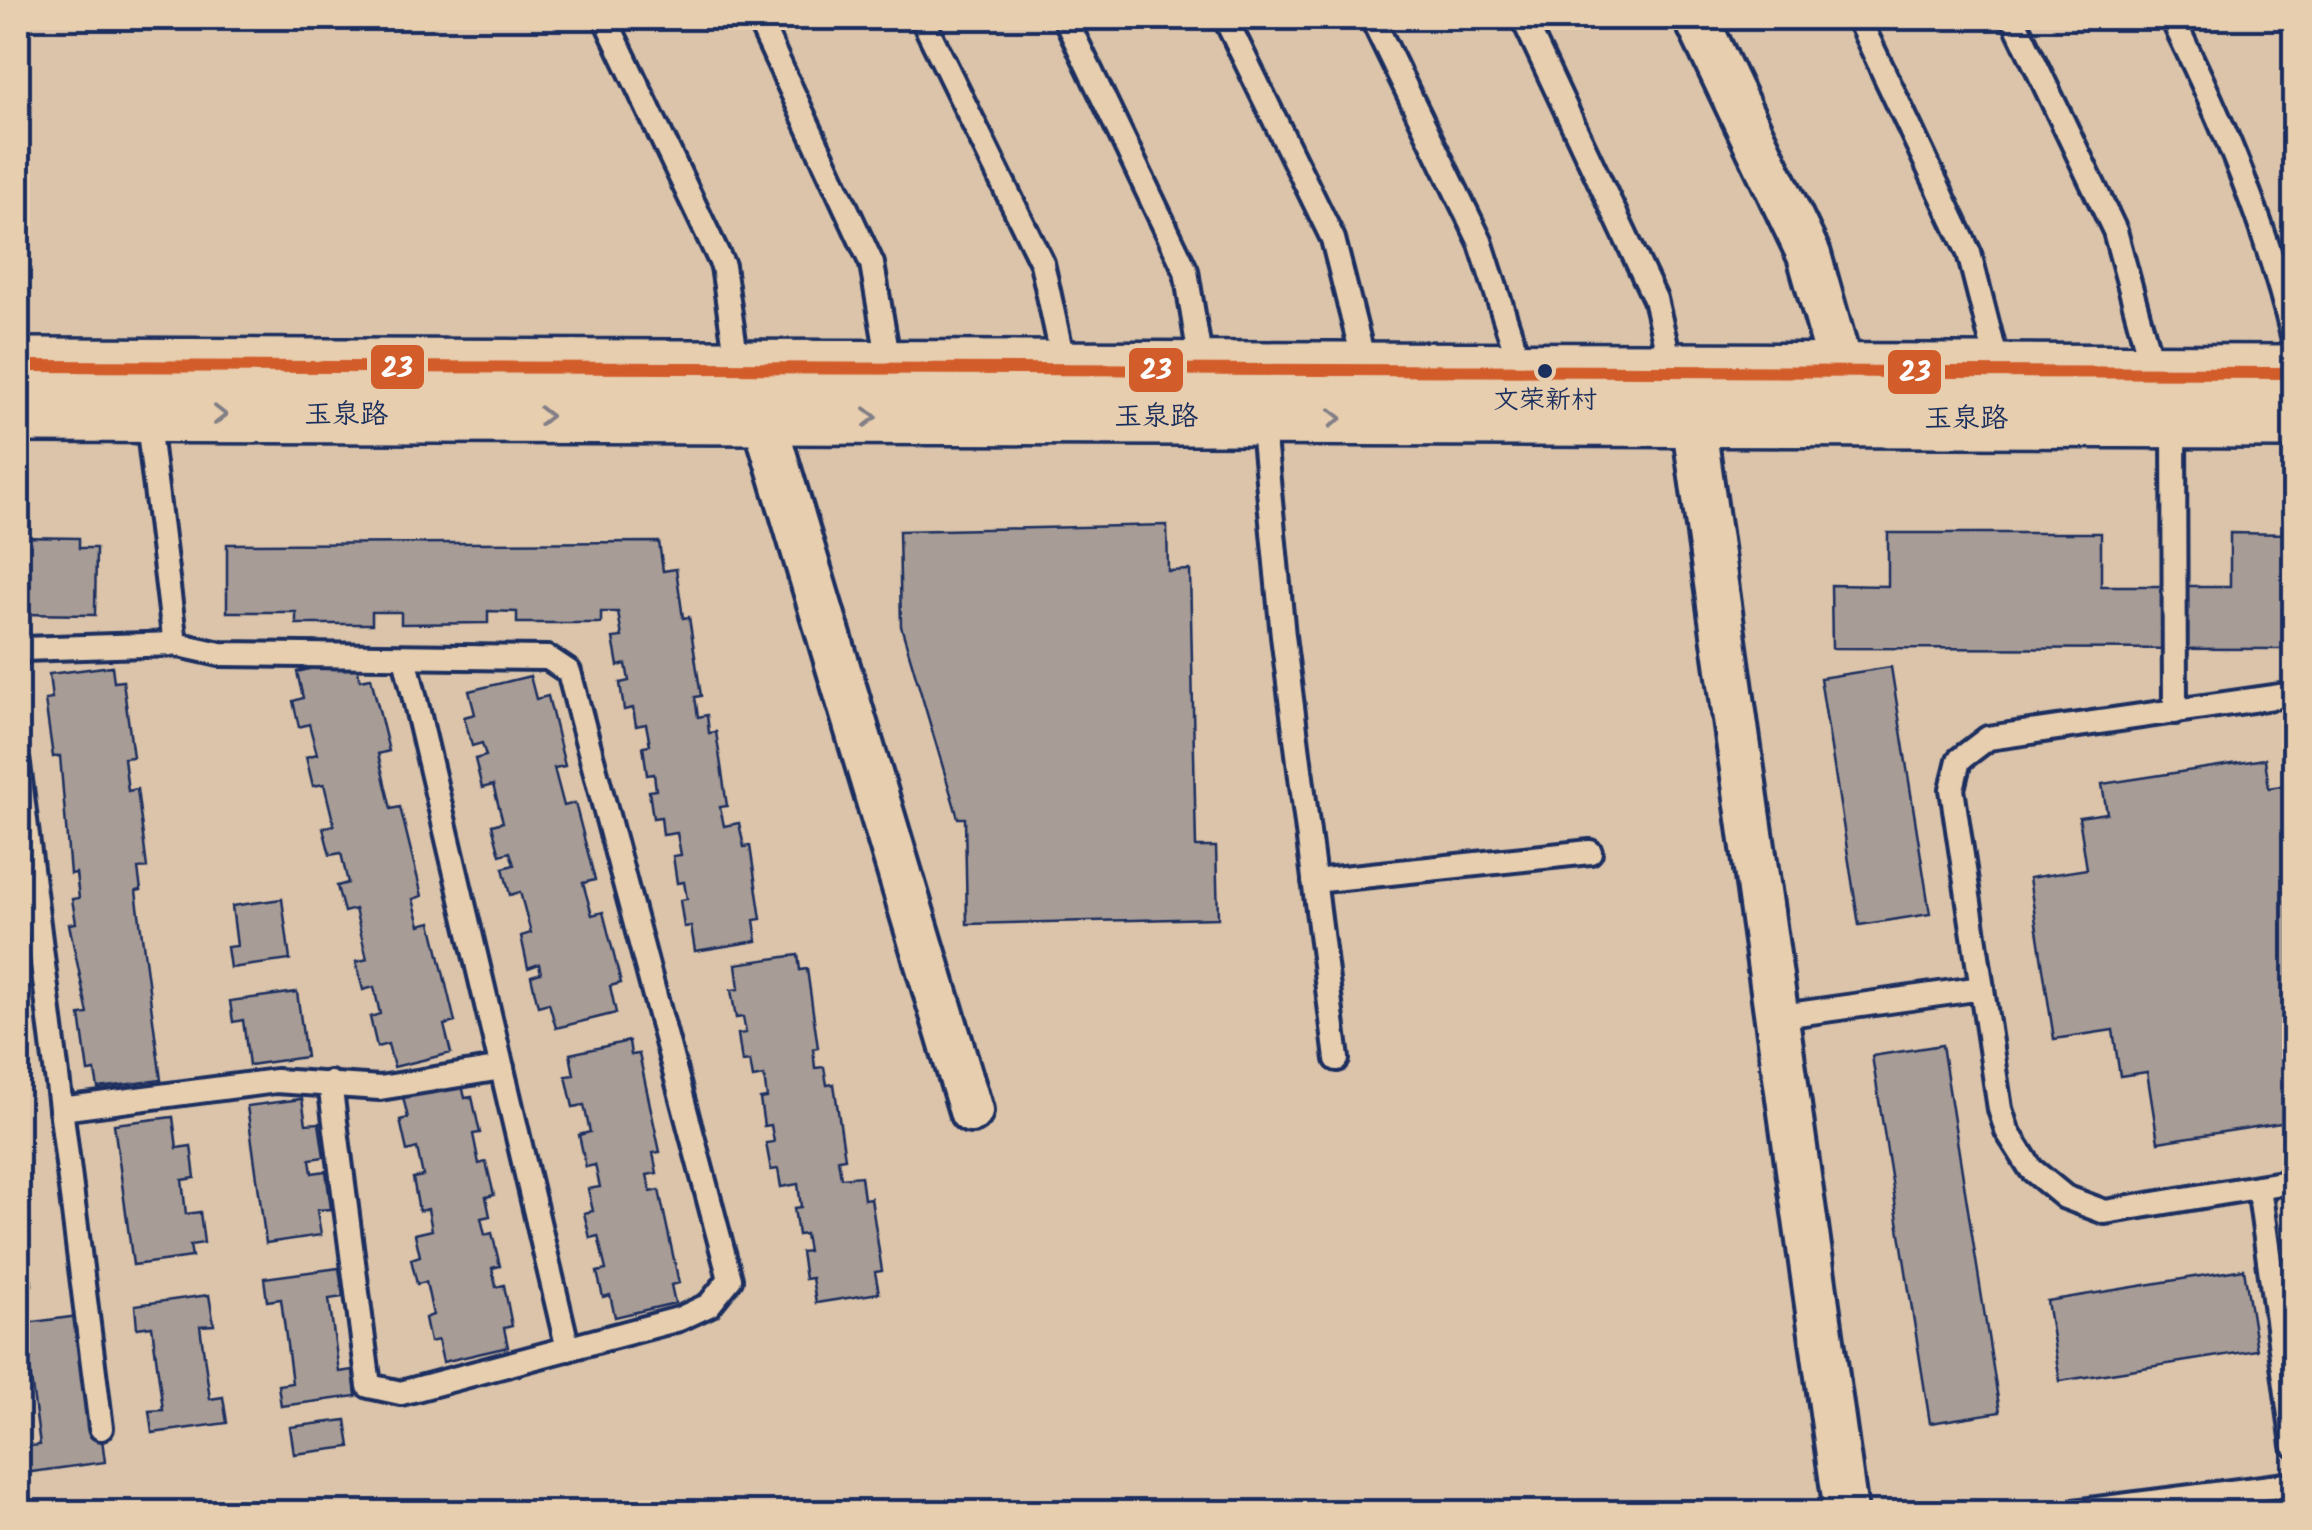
<svg xmlns="http://www.w3.org/2000/svg" width="2312" height="1530" viewBox="0 0 2312 1530" font-family="Kalam,'LXGW WenKai TC',sans-serif">
  <rect width="100%" height="100%" fill="#dbc4aa"/>
  <filter id="ink" filterUnits="userSpaceOnUse"><feTurbulence type="fractalNoise" baseFrequency=".01" numOctaves="2"/><feDisplacementMap in="SourceGraphic" scale="20" xChannelSelector="R" yChannelSelector="G"/><feConvolveMatrix kernelMatrix="1 2 1 2 8 2 1 2 1" color-interpolation-filters="sRGB"/></filter>
  <g filter="url(#ink)">
    <!-- building -->
    <g fill="#a89c96" stroke="#1b2f5e" stroke-width="2.5">
      <polygon points="1167,525 1168,571 1190,570 1196,847 1216,847 1218,918 967,924 965,818 958,818 901,626 899,531"/>
      <polygon points="1888,533 2101,533 2101,586 2230,586 2230,533 2294,534 2294,649 1832,648 1831,585 1888,586"/>
      <polygon points="18,537 79,538 79,548 96,548 95,615 18,614"/>
      <polygon points="659,542 663,571 676,569 683,618 689,617 701,696 695,697 698,717 707,715 709,733 716,732 727,806 720,807 724,826 739,823 744,847 750,846 761,919 754,920 757,941 695,951 691,926 684,927 680,900 687,899 684,882 677,883 673,856 681,855 677,833 663,835 661,817 653,818 649,791 656,790 654,774 647,775 643,746 650,745 646,724 636,726 633,708 624,710 620,683 629,681 626,664 618,666 613,638 622,637 618,612 601,612 601,623 517,623 517,612 488,611 488,623 401,624 401,612 372,612 372,624 296,624 296,612 227,612 227,544"/>
      <polygon points="355,658 360,680 371,678 389,751 378,754 391,809 400,807 422,896 413,899 420,925 431,922 455,1022 444,1025 451,1053 394,1067 388,1044 377,1047 370,1017 380,1014 374,987 363,990 356,962 367,959 355,909 344,912 337,886 348,883 341,853 330,855 323,828 334,825 324,784 313,786 306,757 317,754 309,724 299,727 293,701 303,698 297,672"/>
      <polygon points="112,666 114,682 123,681 133,757 124,758 128,791 137,789 147,868 138,869 141,890 136,891 161,1080 98,1088 95,1071 88,1072 80,1015 88,1014 69,924 76,923 72,899 79,898 76,873 70,874 60,756 53,757 45,700 52,699 49,674"/>
      <polygon points="1891,667 1930,914 1859,925 1820,678"/>
      <polygon points="530,676 536,699 548,696 565,766 554,768 564,806 575,803 595,880 583,883 592,915 603,912 621,983 610,986 616,1013 556,1028 549,1003 538,1006 531,976 541,973 539,964 528,968 521,936 531,933 520,892 510,895 503,868 514,865 510,852 500,855 492,825 503,822 493,785 482,788 475,759 486,756 482,743 472,746 464,717 475,714 469,691"/>
      <polygon points="2265,759 2269,788 2294,784 2294,1121 2158,1142 2147,1072 2120,1076 2113,1030 2054,1039 2029,878 2087,869 2079,817 2107,813 2102,784"/>
      <polygon points="282,899 290,960 230,968 227,947 237,946 232,906"/>
      <polygon points="798,955 800,970 807,969 818,1048 813,1049 815,1068 824,1067 827,1085 834,1084 845,1158 838,1159 841,1178 861,1176 864,1199 871,1198 882,1271 875,1272 879,1293 816,1303 812,1278 805,1279 801,1252 808,1251 805,1234 798,1235 794,1208 801,1207 798,1184 781,1187 778,1169 771,1170 766,1143 774,1142 771,1125 764,1126 760,1099 767,1098 764,1076 753,1078 750,1061 742,1062 738,1034 746,1033 743,1017 736,1018 731,990 739,989 736,964"/>
      <polygon points="297,992 306,1057 249,1065 243,1020 233,1022 230,1001"/>
      <polygon points="629,1041 631,1055 639,1054 660,1152 653,1153 657,1173 647,1175 651,1192 659,1190 679,1283 671,1285 675,1303 615,1317 610,1295 603,1297 597,1272 606,1270 598,1236 590,1238 584,1213 593,1211 588,1189 600,1187 595,1165 586,1167 579,1135 590,1132 584,1105 573,1107 566,1076 574,1075 570,1054"/>
      <polygon points="1942,1045 2000,1412 1930,1423 1872,1056"/>
      <polygon points="462,1085 465,1098 472,1097 480,1133 473,1134 479,1164 486,1162 494,1195 486,1197 490,1216 481,1218 485,1235 492,1233 500,1266 492,1268 496,1287 504,1285 512,1326 504,1328 508,1347 443,1362 438,1340 430,1342 425,1318 433,1315 426,1282 417,1284 411,1259 420,1256 415,1234 432,1230 428,1209 419,1211 413,1178 423,1176 417,1148 407,1151 400,1120 408,1118 403,1097"/>
      <polygon points="302,1099 306,1124 319,1123 324,1157 310,1159 312,1173 326,1171 331,1209 317,1210 321,1235 266,1243 247,1106"/>
      <polygon points="173,1117 177,1148 191,1146 195,1178 182,1180 186,1214 200,1212 204,1243 190,1245 192,1257 133,1265 114,1124"/>
      <polygon points="18,1174 32,1285 18,1287"/>
      <polygon points="339,1268 343,1297 329,1299 339,1372 353,1370 356,1396 281,1406 278,1385 292,1383 281,1299 267,1301 264,1278"/>
      <polygon points="2244,1269 2257,1350 2060,1381 2047,1301"/>
      <polygon points="209,1295 214,1325 200,1326 210,1399 223,1397 227,1423 152,1433 149,1411 163,1410 152,1326 137,1328 135,1305"/>
      <polygon points="86,1315 105,1462 24,1473 21,1447 40,1445 27,1349 18,1350 18,1324"/>
      <polygon points="346,1420 350,1447 294,1454 290,1427"/>
    </g>
    <g fill="none" stroke-linecap="round" stroke-linejoin="round">
      <defs>
        <g id="lane">
          <polyline points="605,18 723,266 738,369"/>
          <polyline points="758,18 872,264 890,369"/>
          <polyline points="922,18 1042,263 1065,369"/>
          <polyline points="1065,18 1186,271 1202,370"/>
          <polyline points="1225,18 1333,239 1366,370"/>
          <polyline points="1372,18 1480,241 1522,371"/>
          <polyline points="1523,18 1655,299 1672,371"/>
          <polyline points="1858,18 1969,253 1999,370"/>
          <polyline points="2013,18 2115,231 2153,371"/>
          <path d="M2172,18C2223,122 2267,227 2294,340"/>
          <polyline points="147,415 175,644"/>
          <polyline points="1262,418 1283,636 1337,1059"/>
          <polyline points="2174,420 2175,712"/>
          <polyline points="18,655 23,649 175,644 220,654 548,658 569,672 730,1279 709,1305 679,1319 401,1393 369,1386 330,1083"/>
          <polyline points="405,657 568,1349"/>
          <polyline points="2294,694 1988,738 1959,760 1952,789 2000,1109 2007,1131 2031,1169 2065,1197 2105,1212 2294,1181"/>
          <polyline points="18,764 101,1428"/>
          <polyline points="1314,881 1590,852"/>
          <polyline points="1775,1017 1982,988"/>
          <polyline points="61,1109 276,1081 380,1088 502,1068"/>
          <polyline points="2259,1187 2294,1445"/>
          <polyline points="2074,1512 2294,1484"/>
        </g>
        <g id="street">
          <polyline points="1696,18 1809,255 1842,372"/>
          <polyline points="763,416 971,1111"/>
          <polyline points="1693,419 1846,1512"/>
        </g>
        <g id="secondary">
          <polyline points="18,366 2294,373"/>
          <polyline points="18,414 2294,420"/>
        </g>
      </defs>
      <!-- lane casing -->
      <use href="#lane" stroke="#1b2f5e" stroke-width="30"/>
      <!-- street casing -->
      <use href="#street" stroke="#1b2f5e" stroke-width="50"/>
      <!-- secondary casing -->
      <use href="#secondary" stroke="#1b2f5e" stroke-width="62"/>
      <!-- lane -->
      <use href="#lane" stroke="#e7ceaf" stroke-width="22"/>
      <!-- street -->
      <use href="#street" stroke="#e7ceaf" stroke-width="42"/>
      <!-- secondary -->
      <use href="#secondary" stroke="#e7ceaf" stroke-width="55"/>
      <defs>
        <polyline id="bus-1" points="18,366 2294,373"/>
      </defs>
      <!-- bus-1 casing -->
      <use href="#bus-1" stroke="#e7ceaf" stroke-width="20"/>
      <!-- bus-1 -->
      <use href="#bus-1" stroke="#d25d2b" stroke-width="12"/>
    </g>
    <!-- one-way arrows -->
    <defs><path id="oneway-chevron" d="M-2-3.5L2.5 0L-2 3.5" fill="none" stroke-width="1.6" stroke-linecap="round" stroke-linejoin="round" transform="scale(2.5)"/></defs>
    <g stroke="#817e86">
      <use href="#oneway-chevron" transform="translate(220 415)"/>
      <use href="#oneway-chevron" transform="translate(545 416)"/>
      <use href="#oneway-chevron" transform="translate(870 417)"/>
      <use href="#oneway-chevron" transform="translate(1335 418)"/>
    </g>
  </g>
  <!-- markers -->
  <circle fill="#1b2f5e" stroke="#e7ceaf" stroke-width="4" cx="1545" cy="371" r="9"/>
  <g text-anchor="middle" dominant-baseline="central" stroke-width="8" stroke-linejoin="round" paint-order="stroke">
    <!-- bus labels -->
    <g font-size="26" fill="#1b2f5e" stroke="#e7ceaf">
      <text x="1545" y="401">文荣新村</text>
    </g>
    <!-- street labels -->
    <g font-size="28" fill="#1b2f5e" stroke="#e7ceaf">
      <text x="346" y="415">玉泉路</text>
      <text x="1156" y="417">玉泉路</text>
      <text x="1966" y="419">玉泉路</text>
    </g>
  </g>
  <g stroke="#e7ceaf" stroke-width="4">
    <rect x="369" y="343" width="57" height="48" rx="10" fill="#d25d2b"/>
    <rect x="1127" y="346" width="58" height="48" rx="10" fill="#d25d2b"/>
    <rect x="1886" y="348" width="57" height="48" rx="10" fill="#d25d2b"/>
  </g>
  <g font-size="28" text-anchor="middle" font-weight="bold" fill="#fff">
    <text x="397" y="377">23</text>
    <text x="1156" y="379">23</text>
    <text x="1915" y="381">23</text>
  </g>
  <!-- margin -->
  <rect width="2312" height="1530" fill="none" stroke="#e7ceaf" stroke-width="60"/>
  <rect x="30" y="30" width="2252" height="1470" fill="none" stroke="#1b2f5e" stroke-width="4" filter="url(#ink)"/>
</svg>
